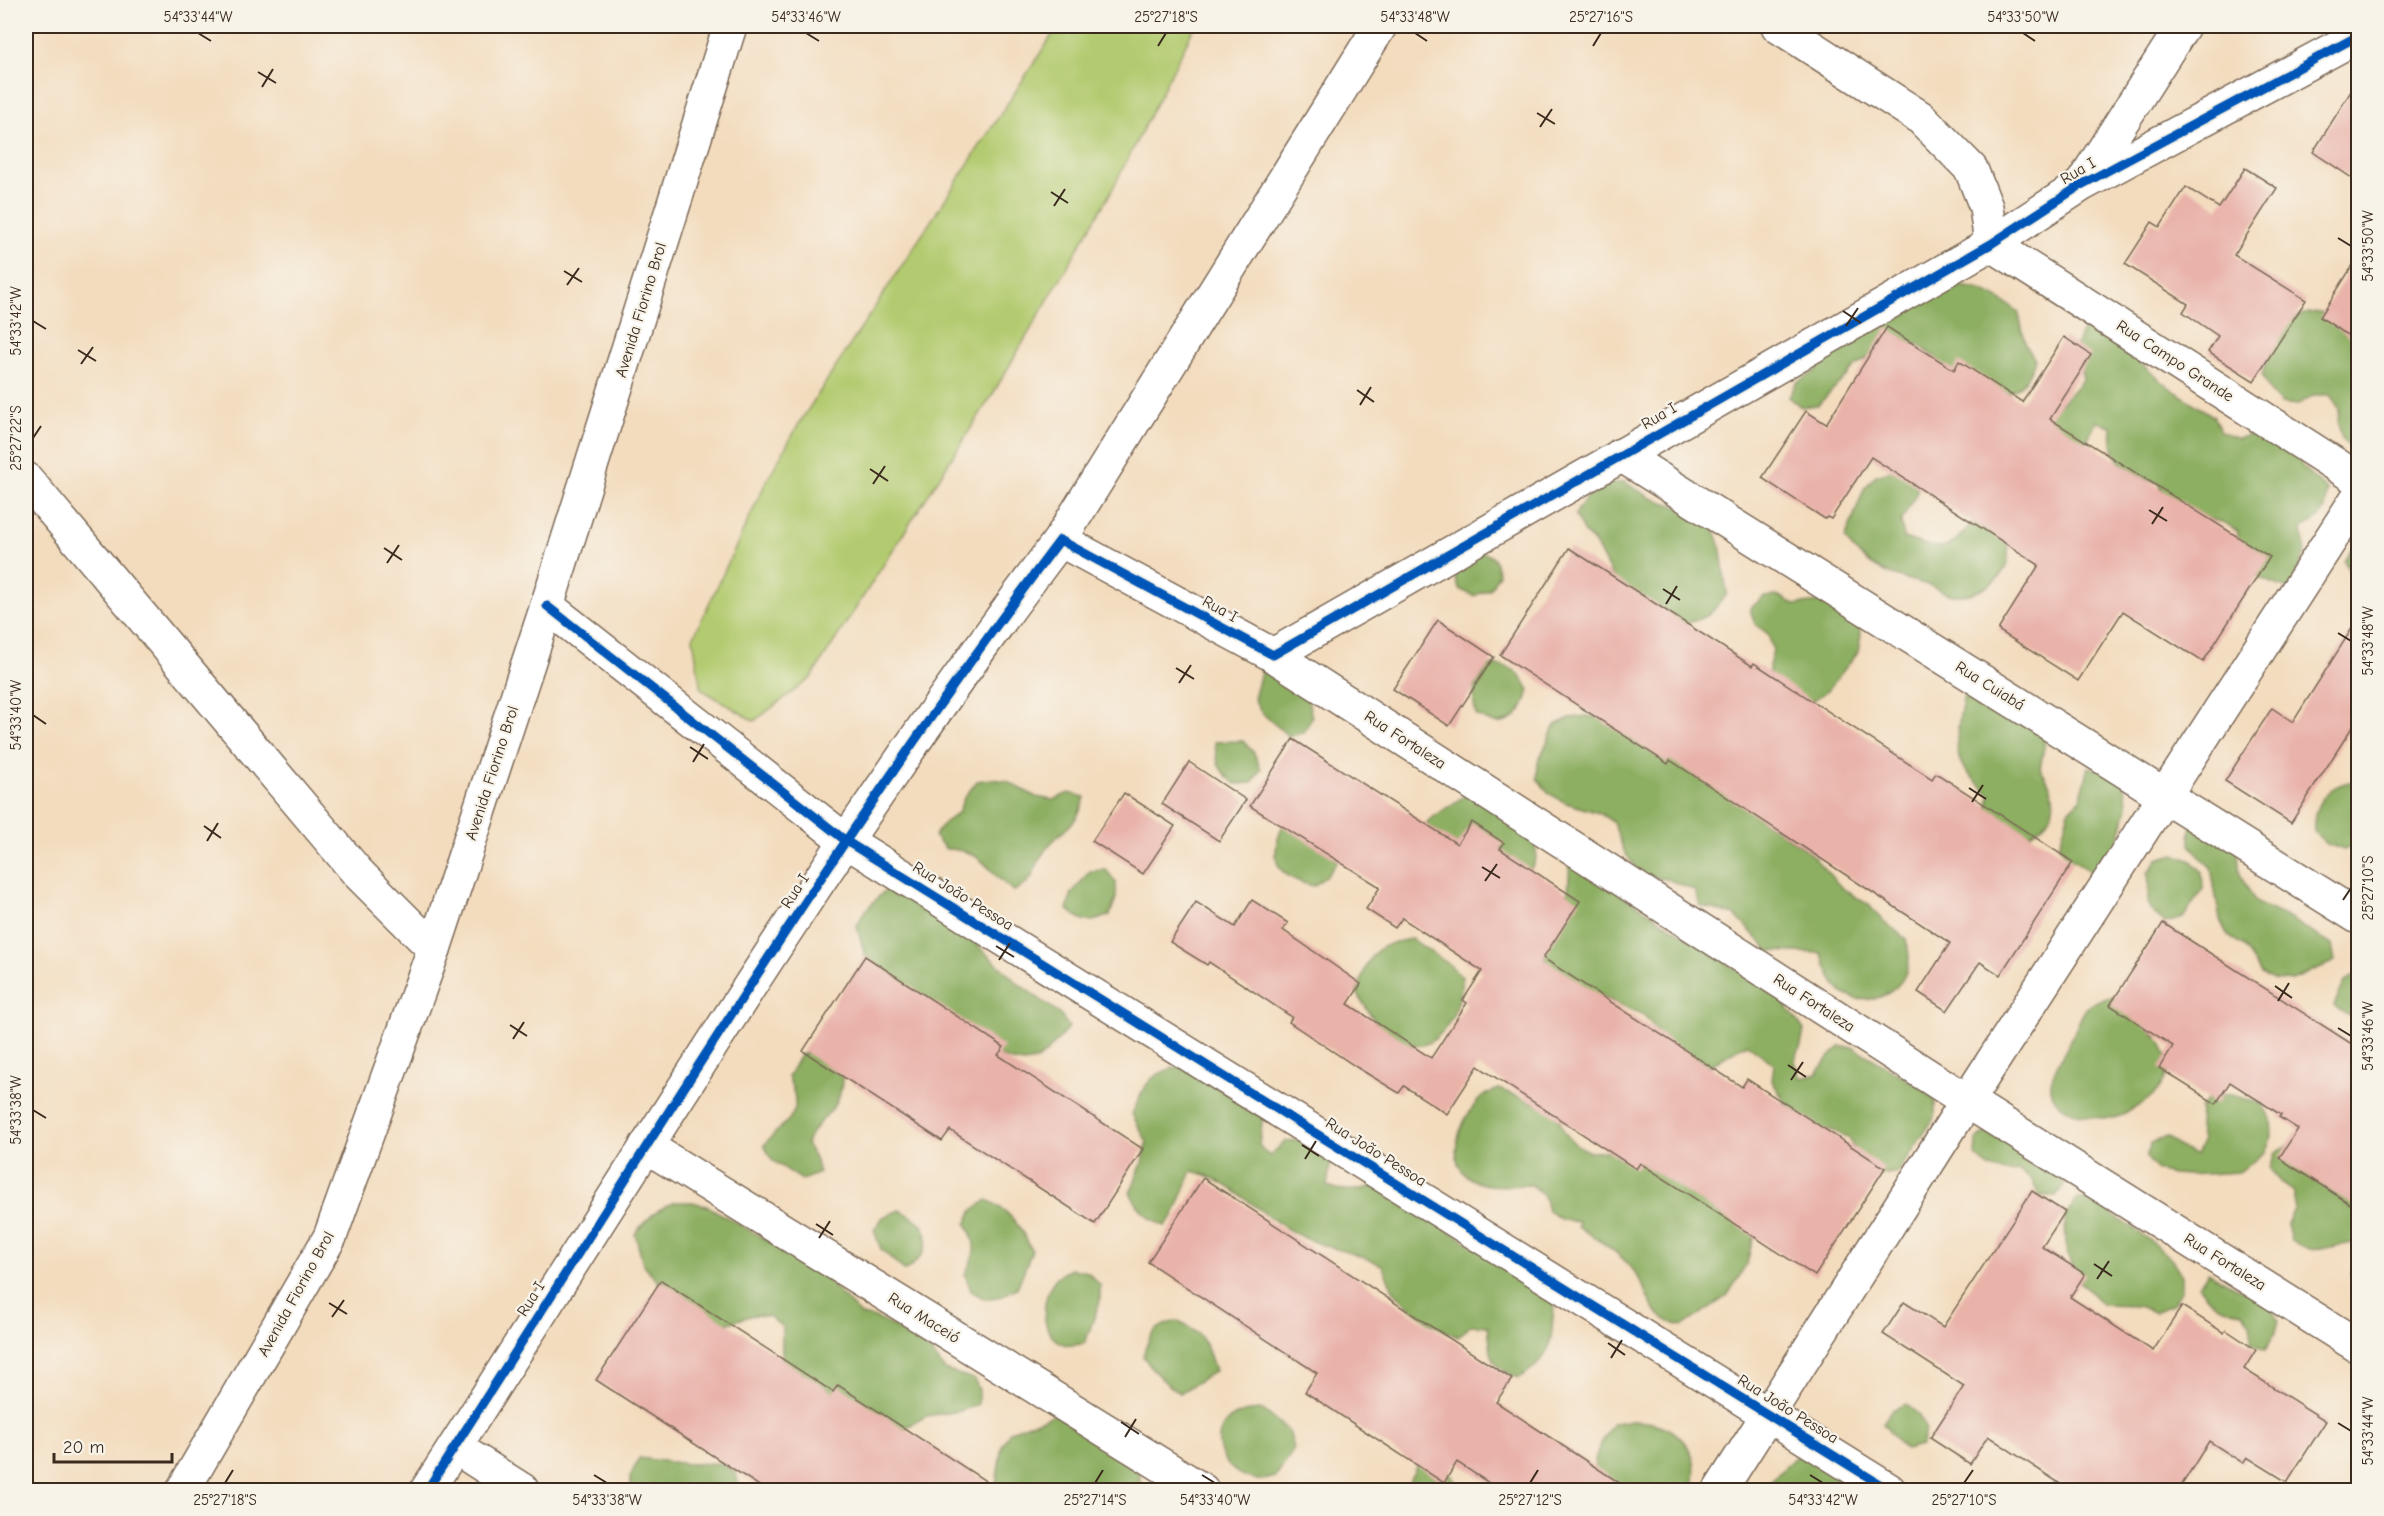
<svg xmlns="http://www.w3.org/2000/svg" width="2384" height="1516" viewBox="0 0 2384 1516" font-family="'Comic Neue',sans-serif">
  <rect width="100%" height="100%" fill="#f7f3e8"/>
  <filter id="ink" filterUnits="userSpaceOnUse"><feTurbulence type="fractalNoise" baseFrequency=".0167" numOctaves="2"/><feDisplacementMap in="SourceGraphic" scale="12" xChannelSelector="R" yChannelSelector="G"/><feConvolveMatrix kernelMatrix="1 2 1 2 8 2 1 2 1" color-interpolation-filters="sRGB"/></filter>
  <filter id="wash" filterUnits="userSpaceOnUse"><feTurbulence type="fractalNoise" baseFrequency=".008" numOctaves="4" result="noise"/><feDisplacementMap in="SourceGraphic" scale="24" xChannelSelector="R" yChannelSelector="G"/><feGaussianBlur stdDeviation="1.35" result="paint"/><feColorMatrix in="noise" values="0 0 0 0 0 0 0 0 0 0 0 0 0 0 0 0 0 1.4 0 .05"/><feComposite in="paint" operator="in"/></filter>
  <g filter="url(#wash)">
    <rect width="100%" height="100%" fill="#f3dcbe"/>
    <!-- green -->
    <polygon fill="#b2cb70" stroke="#767a47" stroke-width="1.5" points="1058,26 1195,26 1111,192 994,392 811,678 754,721 701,689 693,638 767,480 800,422"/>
    <!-- forest -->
    <g fill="#8daf62" stroke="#646c40" stroke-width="1.5">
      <path d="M1940,284C1979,287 1985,289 2018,311L2026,345L2035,360C2027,381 2023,388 2002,396L1971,386L1918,344H1901L1869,357L1855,367L1818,405L1801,407L1789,397L1797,382L1812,374L1839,346Z"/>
      <path d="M2318,312L2334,314L2358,324V453L2343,441L2338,424L2339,408L2330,395H2313L2298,405L2281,403L2270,391L2262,375C2266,361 2279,330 2291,321C2299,314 2308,313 2318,312Z"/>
      <path d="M2086,324L2099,329L2170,388L2213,416L2221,431L2237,439C2268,427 2271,433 2297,450L2302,467L2327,490C2327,513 2322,518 2302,528L2305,553L2290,590L2254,576L2237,548L2238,532L2225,523L2208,519L2166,501L2160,484C2129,470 2108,466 2112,428L2097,421L2081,452L2048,418C2059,403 2072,393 2083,379L2076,346Z"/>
      <path d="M1893,470L1917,475V492L1901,522L1904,538C1918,542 1940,553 1954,542C1962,535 1967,527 1978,519L2007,531C2007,539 2009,550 2008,559C2004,581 1975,597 1954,595C1946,595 1936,587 1928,585C1891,576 1868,570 1845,539L1864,489L1876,475Z"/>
      <path d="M1624,482L1651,498L1685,509L1714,527L1720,545L1727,594L1709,615L1675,628L1640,616L1611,574L1596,545L1583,531L1575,515C1586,493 1599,484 1624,482Z"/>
      <polygon points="2358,540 2358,587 2344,561"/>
      <polygon points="1479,550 1494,558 1499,574 1490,589 1474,596 1459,589 1449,557"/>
      <polygon points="1779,596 1795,605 1827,601 1856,618 1861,635 1858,652 1829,689 1814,700 1796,701 1769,683 1769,666 1773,650 1768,634 1755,624 1750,609 1763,597"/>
      <path d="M1492,665C1513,666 1519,671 1529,690C1525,707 1516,725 1494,723C1489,722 1482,718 1476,715C1470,692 1475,681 1492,665Z"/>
      <polygon points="1262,668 1304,684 1312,717 1304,732 1288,736 1262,713 1254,699"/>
      <path d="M1978,690L2040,731L2045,741L2040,769C2062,797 2058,823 2023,837L1987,812L1990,795C1982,786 1974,780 1967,772C1949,754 1960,717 1964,695Z"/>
      <path d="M1586,716L1604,718L1663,744L1752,813L1808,851L1842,888L1869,905L1880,918L1906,939C1907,945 1909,952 1909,958C1908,988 1876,1008 1848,996C1833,990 1827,966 1821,953L1769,951L1735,915L1701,906L1694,890L1667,879L1649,877L1636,868L1625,853L1613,822L1599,813L1566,803L1550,794L1537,779L1538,762L1555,725L1570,718Z"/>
      <path d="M1243,741L1254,753L1261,769L1252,783L1236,784C1219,772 1216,763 1215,742Z"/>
      <polygon points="2089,767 2120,776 2126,792 2127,807 2116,854 2096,876 2068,856 2059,846 2069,811 2080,800"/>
      <path d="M992,779L1007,781L1036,797L1053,800L1069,793L1085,797C1077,829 1059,829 1044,852C1031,871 1037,880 1014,891C985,872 987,850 946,849L934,836L944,823L958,813L964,798L977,781Z"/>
      <path d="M2358,781V844L2344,850L2327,844L2314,832C2312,802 2329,783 2358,781Z"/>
      <path d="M1470,792C1485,804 1534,833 1536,851C1537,862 1529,872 1522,880L1494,838L1439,861L1420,834L1429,820Z"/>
      <path d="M2213,804L2228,811L2235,826L2240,874L2256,903L2287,917L2332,945L2335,961L2292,980L2275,981L2261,974L2243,945L2228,936L2220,920L2211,868L2190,845C2190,822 2192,815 2213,804Z"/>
      <path d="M1285,819L1338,861L1328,874L1314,886C1271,876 1269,857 1285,819Z"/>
      <path d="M2174,854L2190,860L2202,871L2203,889L2183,918L2165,923C2138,904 2152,899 2148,873L2158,859Z"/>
      <path d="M1570,861L1773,993L1784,1003L1804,1030L1801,1046L1794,1062L1801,1078L1817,1074L1827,1059L1840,1047H1853L1929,1092L1935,1101V1117L1898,1172L1881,1175L1856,1153L1849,1138L1834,1131L1818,1130L1790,1110L1772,1081L1774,1064L1747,1044C1731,1051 1719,1062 1703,1069L1664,1040L1644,1015L1567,981L1553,970L1544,956L1568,893Z"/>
      <path d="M1106,870L1116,882V898L1110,915C1090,924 1084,924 1067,909L1072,893L1090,871Z"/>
      <path d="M888,887L894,897L911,895L945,915L1019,984L1059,1013L1069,1027C1041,1059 1034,1075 991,1052L865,956L857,926L864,912Z"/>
      <path d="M1412,939L1450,965L1462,977C1462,1007 1441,1055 1404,1044C1383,1037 1367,1010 1357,993C1368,958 1371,944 1412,939Z"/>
      <polygon points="2358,973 2358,1022 2334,1006 2345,981"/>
      <path d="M2114,997C2130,1020 2161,1029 2167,1058C2171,1084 2151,1100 2131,1110C2126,1113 2120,1117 2114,1118C2091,1119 2048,1113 2051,1083C2052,1071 2067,1049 2072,1037C2085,1011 2082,1001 2114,997Z"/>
      <path d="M816,1051L842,1072C844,1114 820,1111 806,1144L815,1158L819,1173L802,1180L772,1160L764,1145C788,1116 806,1118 788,1077L800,1055Z"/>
      <path d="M1181,1066L1263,1116L1259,1145L1269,1156L1286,1141L1313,1139L1332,1153L1327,1186C1347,1193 1359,1191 1379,1184L1555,1300C1549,1340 1558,1356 1518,1378C1487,1363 1492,1356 1488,1326L1470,1325L1458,1337L1432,1324L1406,1304L1393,1290L1382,1265C1353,1251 1320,1248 1291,1231C1259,1213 1227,1178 1192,1171L1174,1215L1165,1226C1147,1219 1139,1209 1130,1193L1143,1161L1147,1142L1132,1114C1146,1084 1147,1074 1181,1066Z"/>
      <path d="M1499,1089L1544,1107L1558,1116L1564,1132L1575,1144L1590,1152L1624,1150L1755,1229L1747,1264L1727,1296L1683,1326C1643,1318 1653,1291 1630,1266C1617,1251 1595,1237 1578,1227L1579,1222L1562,1220L1548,1211L1544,1196L1532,1185C1515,1185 1493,1188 1477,1182C1439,1167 1461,1116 1482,1097C1486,1093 1493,1091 1499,1089Z"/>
      <polygon points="2229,1094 2262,1104 2271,1119 2272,1136 2265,1152 2239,1172 2188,1175 2172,1174 2157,1170 2146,1157 2151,1143 2166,1137 2179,1147 2196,1156 2202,1141 2199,1126 2200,1107 2213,1096"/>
      <path d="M1987,1131L2057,1173L2066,1183L2056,1196H2039L2032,1180L2019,1171C1998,1174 1991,1170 1975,1156L1976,1141Z"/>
      <path d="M2290,1144L2358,1205V1283L2351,1277L2354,1262L2353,1244C2324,1244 2318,1259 2291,1240L2287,1224L2294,1209V1192L2280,1182L2270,1168L2276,1152Z"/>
      <polygon points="2077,1199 2092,1200 2147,1238 2172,1260 2181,1274 2181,1290 2172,1305 2154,1312 2138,1306 2103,1305 2080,1281 2072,1267 2066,1250 2065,1217"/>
      <path d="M987,1200C1010,1210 1022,1229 1032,1251L1017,1288L1002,1296L985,1299L971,1291L965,1274C976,1254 978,1245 966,1224L973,1210Z"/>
      <path d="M675,1202H693L709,1207L798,1258L823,1276L861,1315L876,1318L898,1329L930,1351L945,1370L974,1379L979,1390L978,1404L961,1411L926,1416L897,1433L782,1361V1327L769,1316L753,1315L720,1326L665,1290L643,1264L635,1234C647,1218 657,1209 675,1202Z"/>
      <path d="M899,1210C935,1225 935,1249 905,1271L881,1249L874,1230L883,1217Z"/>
      <path d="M1072,1269L1088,1272L1100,1285V1301L1085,1343C1080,1344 1072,1346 1067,1345C1038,1339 1040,1297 1056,1278C1060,1274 1067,1271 1072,1269Z"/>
      <path d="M2208,1272L2271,1306L2278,1320L2274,1336L2265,1350L2251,1342V1325L2242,1312C2220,1309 2211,1304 2199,1286Z"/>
      <path d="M1176,1321C1205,1333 1206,1343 1215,1371L1180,1393C1164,1383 1153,1372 1143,1356C1149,1334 1154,1327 1176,1321Z"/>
      <polygon points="1906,1404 1918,1414 1926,1430 1921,1446 1905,1450 1883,1424 1891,1410"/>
      <path d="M1263,1410L1289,1431L1294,1449L1276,1477C1270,1478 1263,1481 1258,1480C1218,1476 1201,1425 1244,1412C1250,1410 1257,1411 1263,1410Z"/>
      <polygon points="1056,1414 1139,1467 1140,1482 1145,1490 1002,1490 996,1484 1002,1446 1010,1431"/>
      <path d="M1632,1421C1673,1421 1704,1447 1692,1490H1602C1586,1466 1599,1445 1613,1423Z"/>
      <path d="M1798,1454L1814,1455L1868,1490H1759C1777,1479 1783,1468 1798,1454Z"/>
      <polygon points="639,1458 687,1464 720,1463 736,1473 740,1490 632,1490 630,1477"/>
      <polygon points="1418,1463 1449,1471 1458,1484 1458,1490 1405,1490"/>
    </g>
    <g id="blocks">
      <!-- building -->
      <g fill="#e9b3aa">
        <polygon points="2358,80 2358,182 2313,152"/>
        <polygon points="2245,168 2277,188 2234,255 2306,300 2254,381 2208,352 2218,336 2183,312 2188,304 2125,264 2152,222 2160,227 2186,187 2219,208"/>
        <polygon points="2358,257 2358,342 2320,317"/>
        <polygon points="1887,327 1954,370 1959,361 2022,402 2064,337 2091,355 2050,419 2270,557 2203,662 2123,611 2078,681 1998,630 2039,565 1871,457 1831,519 1827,517 1825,519 1762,478 1806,411 1826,424"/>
        <polygon points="1569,548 1752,666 1754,663 1932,779 1936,773 2073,862 2000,975 1980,962 1947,1011 1918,992 1950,943 1670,760 1668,764 1500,655"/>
        <polygon points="2358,619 2358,718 2291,823 2225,781 2272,708 2293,722"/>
        <polygon points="1438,620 1494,657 1449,726 1393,689"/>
        <polygon points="1293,739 1457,844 1472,822 1504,843 1500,849 1580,901 1543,958 1742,1087 1747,1079 1885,1168 1815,1276 1640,1163 1636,1169 1478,1066 1447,1114 1404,1086 1399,1093 1358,1068 1289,1022 1292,1017 1209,962 1207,965 1170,942 1196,902 1235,927 1252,900 1288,923 1283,930 1361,984 1348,1004 1431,1058 1467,1003 1463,1000 1482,971 1402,918 1395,928 1366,909 1380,887 1250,806"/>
        <polygon points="1189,762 1246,800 1219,841 1162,804"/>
        <polygon points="1124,793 1175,826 1143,874 1092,841"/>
        <polygon points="2163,923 2358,1048 2358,1209 2279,1158 2298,1129 2279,1117 2281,1115 2230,1082 2216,1104 2159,1068 2173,1046 2110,1005"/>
        <polygon points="865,956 1004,1047 998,1055 1143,1149 1095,1224 950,1130 942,1141 803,1051"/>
        <polygon points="1203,1178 1512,1379 1496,1402 1632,1491 1501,1491 1457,1462 1444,1483 1305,1392 1317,1373 1148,1262"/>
        <polygon points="2032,1191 2065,1212 2042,1247 2085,1274 2070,1297 2153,1351 2182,1306 2224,1333 2226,1330 2256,1350 2244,1369 2326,1421 2287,1482 2247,1457 2243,1463 2209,1441 2178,1491 2071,1491 1988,1436 1970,1464 1930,1438 1964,1386 1883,1334 1904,1302 1943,1327"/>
        <polygon points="661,1280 833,1392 838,1385 1001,1491 767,1491 596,1380"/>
      </g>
    </g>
  </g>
  <g filter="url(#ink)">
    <use href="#blocks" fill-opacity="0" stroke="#7b6856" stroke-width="1.5"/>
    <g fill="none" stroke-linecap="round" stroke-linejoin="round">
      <defs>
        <g id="minor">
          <polyline points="1778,26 1921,118 1971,169 1986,207 1991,244 2358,479"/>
          <polyline points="2082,184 2183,26"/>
          <polyline points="1621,455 2358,917"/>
          <polyline points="26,479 358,873 434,949"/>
          <polyline points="1060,540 1380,26"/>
          <polyline points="547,606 846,841 1889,1490"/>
          <polyline points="1273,655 1967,1101 2358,1346"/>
          <polyline points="646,1146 1202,1490"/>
          <polyline points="455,1447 522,1490"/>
          <polyline points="183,1490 330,1237 434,949 547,606 730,26"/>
          <path d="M427,1490C633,1171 830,844 1060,540L1273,655L1991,244L2081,185L2358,36"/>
          <polyline points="1720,1490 1967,1101 2358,497"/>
        </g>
      </defs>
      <!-- minor casing -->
      <use href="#minor" stroke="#7b6856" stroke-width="36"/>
      <!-- minor -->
      <use href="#minor" stroke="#fff" stroke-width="33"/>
      <defs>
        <g id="cycleway">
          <polyline points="547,606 846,841 1889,1490"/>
          <path d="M427,1490C633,1171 830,844 1060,540L1273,655L1991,244L2081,185L2358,36"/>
        </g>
      </defs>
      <!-- cycleway casing -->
      <use href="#cycleway" stroke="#f7f3e8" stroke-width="13"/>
      <!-- cycleway -->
      <use href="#cycleway" stroke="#0057b8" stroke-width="9"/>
    </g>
  </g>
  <!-- ticks -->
  <path fill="none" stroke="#3b2a1e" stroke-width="2" d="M198,33L211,41M806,33L819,41M1415,33L1427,41M2023,33L2035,41M1158,46L1166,33M1593,46L1601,33M258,72L276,83M262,87L273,69M1537,113L1555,124M1540,127L1552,109M1051,192L1068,203M1054,206L1065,189M2338,238L2351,246M564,271L582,282M567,285L579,268M1843,311L1861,323M33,321L46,329M1846,326L1858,308M78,350L96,361M81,364L93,347M1357,390L1374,402M1360,405L1371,387M33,438L41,426M870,469L888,481M873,484L885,466M2149,510L2167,521M2152,524L2163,507M384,548L402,560M387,563L399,545M1663,589L1680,600M1666,604L1677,586M2338,633L2351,641M1176,668L1194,679M1179,683L1191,665M33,715L46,724M690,747L708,759M693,762L704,744M1969,788L1986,799M1972,802L1983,785M204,826L221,838M207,841L218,823M1482,867L1500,878M1485,881L1497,864M2343,900L2351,888M996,946L1014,957M999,960L1010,943M2275,986L2292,998M2278,1001L2289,983M510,1025L527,1036M2338,1028L2351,1036M513,1039L524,1022M1788,1065L1806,1077M1791,1080L1803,1062M33,1110L46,1118M1302,1145L1319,1156M1305,1159L1316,1141M816,1224L833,1235M819,1238L830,1221M2094,1264L2112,1276M2097,1279L2109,1261M329,1303L347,1314M332,1317L344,1300M1608,1343L1625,1355M1611,1358L1622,1340M1121,1422L1139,1434M2338,1423L2351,1431M1125,1437L1136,1419M594,1475L607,1483M1202,1475L1215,1483M1810,1475L1823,1483M225,1483L233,1470M1095,1483L1103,1470M1530,1483L1538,1470M1964,1483L1973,1470"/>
  <g text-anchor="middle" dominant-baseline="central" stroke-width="4.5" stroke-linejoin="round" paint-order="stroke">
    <!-- street labels -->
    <g font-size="16" fill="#3b2a1e" stroke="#f7f3e8">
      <text transform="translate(2078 171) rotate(-30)">Rua I</text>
      <text transform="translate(641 310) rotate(-73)">Avenida Fiorino Brol</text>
      <text transform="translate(2175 361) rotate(33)">Rua Campo Grande</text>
      <text transform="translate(1659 416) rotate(-30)">Rua I</text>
      <text transform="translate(1220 609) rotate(29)">Rua I</text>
      <text transform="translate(1990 686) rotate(32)">Rua Cuiabá</text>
      <text transform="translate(1405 740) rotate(33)">Rua Fortaleza</text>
      <text transform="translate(492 773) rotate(-72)">Avenida Fiorino Brol</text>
      <text transform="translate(795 891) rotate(-57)">Rua I</text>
      <text transform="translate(963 896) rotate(32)">Rua João Pessoa</text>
      <text transform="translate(1814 1003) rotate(33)">Rua Fortaleza</text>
      <text transform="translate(1376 1152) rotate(32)">Rua João Pessoa</text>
      <text transform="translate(2225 1262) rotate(32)">Rua Fortaleza</text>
      <text transform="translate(296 1294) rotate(-61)">Avenida Fiorino Brol</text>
      <text transform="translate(531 1299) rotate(-58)">Rua I</text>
      <text transform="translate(924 1318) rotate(32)">Rua Maceió</text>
      <text transform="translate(1788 1409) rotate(32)">Rua João Pessoa</text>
    </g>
  </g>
  <!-- margin -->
  <rect width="2384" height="1516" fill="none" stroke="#f7f3e8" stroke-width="66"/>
  <!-- scale -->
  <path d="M54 1453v9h118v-9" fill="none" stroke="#3b2a1e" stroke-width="3"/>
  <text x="63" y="1453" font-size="18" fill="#3b2a1e" stroke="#f7f3e8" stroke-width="4.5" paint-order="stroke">20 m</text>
  <rect x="33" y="33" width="2318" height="1450" fill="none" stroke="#3b2a1e" stroke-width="2"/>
  <g font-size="15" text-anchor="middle" fill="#3b2a1e">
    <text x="198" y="22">54°33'44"W</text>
    <text x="806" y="22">54°33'46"W</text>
    <text x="1166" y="22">25°27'18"S</text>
    <text x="1415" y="22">54°33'48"W</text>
    <text x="1601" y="22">25°27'16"S</text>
    <text x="2023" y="22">54°33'50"W</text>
    <text transform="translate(2368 246) rotate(-90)" y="5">54°33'50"W</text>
    <text transform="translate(16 321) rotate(-90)" y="5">54°33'42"W</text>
    <text transform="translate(16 438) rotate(-90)" y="5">25°27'22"S</text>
    <text transform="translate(2368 641) rotate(-90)" y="5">54°33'48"W</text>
    <text transform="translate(16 715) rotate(-90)" y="5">54°33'40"W</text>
    <text transform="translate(2368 888) rotate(-90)" y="5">25°27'10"S</text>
    <text transform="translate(2368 1036) rotate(-90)" y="5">54°33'46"W</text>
    <text transform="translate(16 1110) rotate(-90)" y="5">54°33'38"W</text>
    <text transform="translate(2368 1431) rotate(-90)" y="5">54°33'44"W</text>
    <text x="225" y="1505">25°27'18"S</text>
    <text x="607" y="1505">54°33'38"W</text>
    <text x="1095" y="1505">25°27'14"S</text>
    <text x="1215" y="1505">54°33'40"W</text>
    <text x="1530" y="1505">25°27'12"S</text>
    <text x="1823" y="1505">54°33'42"W</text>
    <text x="1964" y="1505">25°27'10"S</text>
  </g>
</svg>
